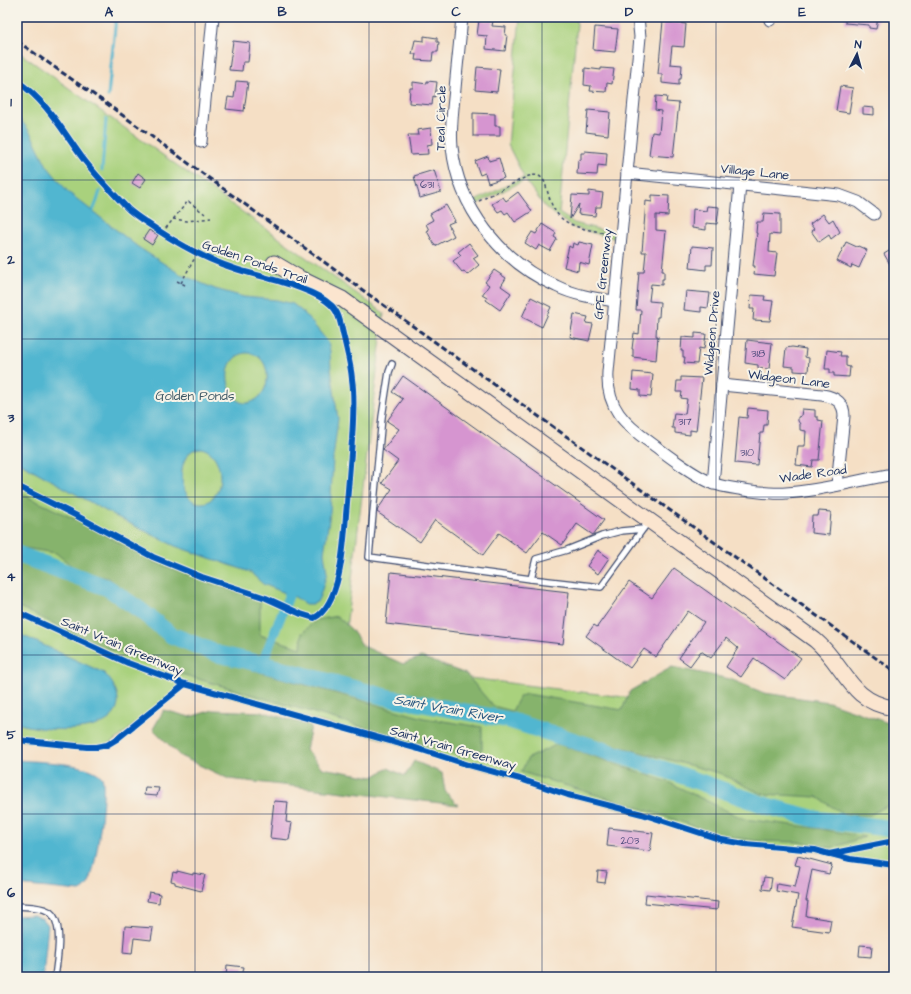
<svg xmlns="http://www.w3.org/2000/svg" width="911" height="994" viewBox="0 0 911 994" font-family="'Architects Daughter',sans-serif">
  <rect width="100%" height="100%" fill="#f7f3e8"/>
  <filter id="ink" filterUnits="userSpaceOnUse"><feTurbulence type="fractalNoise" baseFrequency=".025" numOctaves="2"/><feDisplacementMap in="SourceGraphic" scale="8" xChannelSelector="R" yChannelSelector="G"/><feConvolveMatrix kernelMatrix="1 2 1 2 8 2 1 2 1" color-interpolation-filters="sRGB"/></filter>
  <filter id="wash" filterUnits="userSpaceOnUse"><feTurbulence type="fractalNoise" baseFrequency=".012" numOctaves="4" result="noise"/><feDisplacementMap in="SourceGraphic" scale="16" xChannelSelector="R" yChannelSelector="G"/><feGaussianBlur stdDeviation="0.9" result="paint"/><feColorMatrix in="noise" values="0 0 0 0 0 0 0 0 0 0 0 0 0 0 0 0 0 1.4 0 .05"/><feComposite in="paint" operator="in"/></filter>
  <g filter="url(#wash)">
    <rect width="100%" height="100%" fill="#f5dfc5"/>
    <!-- green -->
    <g fill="#a9d17d" stroke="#62806e">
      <polygon points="520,17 575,17 577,24 559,213 574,223 621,235 620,240 572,227 545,207 525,180 471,207 469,204 524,177 508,145"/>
      <polygon points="17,51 384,313 342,662 581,692 894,728 894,865 850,859 815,850 745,844 722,840 642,814 568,795 520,779 469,765 419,749 185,684 117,739 107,745 97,747 87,747 17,740"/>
    </g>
    <!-- forest -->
    <g fill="#86b36c" stroke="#507165">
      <polygon points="17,492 81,522 153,561 210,583 260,599 260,635 301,648 302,633 316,620 337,616 351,629 363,646 403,664 421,657 466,674 493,706 512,711 520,696 527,694 622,710 630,691 672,667 730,679 764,693 829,702 894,725 894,802 870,815 843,814 817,797 762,794 719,773 651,755 506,717 370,688 222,649 178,632 149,608 108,578 79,572 56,553 17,547"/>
      <polygon points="17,558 104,593 166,640 217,660 424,718 482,727 482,750 465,757 181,674 98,645 17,606"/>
      <polygon points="164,710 190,717 213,710 264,712 311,726 306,750 322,768 373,777 388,768 405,776 414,761 442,773 445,791 458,805 229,779 180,756 153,729"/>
      <polygon points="558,744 668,782 744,819 816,828 865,837 832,848 797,842 756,841 720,835 640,808 521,772 528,758"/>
    </g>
    <!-- water -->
    <g fill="#51b6d0" stroke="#367297" fill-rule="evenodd">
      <path d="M17,115L30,132L47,166L68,192L138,247L180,274L215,289L244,297L277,300L293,304L305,314L328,342L330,351L331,369L338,419L333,459L330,513L324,553L327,573L320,596L317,602L313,604H305L295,597L263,584L250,572L175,546L113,515L17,461ZM245,353C273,351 275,397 248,403C228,407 216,359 245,353ZM201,448C227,453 226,504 200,503C177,502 174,449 201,448Z"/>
      <path d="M17,633L104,673C112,681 119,692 118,704C114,738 39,731 17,723Z"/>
      <path d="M17,760C37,762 90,762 102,777C107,789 96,867 90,880C88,885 85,889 80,891L17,885Z"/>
      <polygon points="33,915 43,919 48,925 43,977 17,977 17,916"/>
    </g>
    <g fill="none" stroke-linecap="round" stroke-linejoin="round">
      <!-- stream -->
      <g stroke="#51b6d0" stroke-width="3">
        <polyline points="108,96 116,17"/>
        <polyline points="102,170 106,119"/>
        <polyline points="93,211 97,201 100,191"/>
      </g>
      <!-- canal -->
      <polyline stroke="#51b6d0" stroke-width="10" points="262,664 289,595"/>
      <!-- river -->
      <polyline stroke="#51b6d0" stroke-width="17" points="17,554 108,588 140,610 171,635 218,654 262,664 386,697 509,720 672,772 767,806 793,813 815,819 894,829"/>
    </g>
    <g id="blocks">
      <!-- building -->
      <g fill="#d695d0">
        <polygon points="845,17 878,17 876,29 869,28 869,25 845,23"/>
        <polygon points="479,20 493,21 492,26 506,27 505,35 507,35 505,51 486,49 487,36 477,35"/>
        <polygon points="663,21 686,24 684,47 672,46 670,64 682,65 681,79 679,79 679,85 662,83 662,74 658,74"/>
        <polygon points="595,27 618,29 615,52 593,50"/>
        <polygon points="424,36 437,38 437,42 439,42 438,52 433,52 432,61 415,60 416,54 412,54 415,40 424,41"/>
        <polygon points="233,41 250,43 248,62 243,62 242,71 229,70"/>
        <polygon points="477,67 500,69 497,92 475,90"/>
        <polygon points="585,68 601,70 601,68 614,69 612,84 607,83 606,92 590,91 591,86 584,85"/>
        <polygon points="236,81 248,82 244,111 226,109 228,97 234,98"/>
        <polygon points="427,81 437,82 435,97 433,96 432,105 409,103 410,88 413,88 413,82 427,84"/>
        <polygon points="840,86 853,88 849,113 836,111"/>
        <polygon points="656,96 667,97 666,102 679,103 673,157 649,155 652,132 659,133 661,111 655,110"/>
        <polygon points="863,107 874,108 874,115 863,114"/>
        <polygon points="588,110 610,112 608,135 586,132"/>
        <polygon points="473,113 495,114 495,126 500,126 500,136 473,136"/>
        <polygon points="431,128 432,144 427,145 428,154 411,155 408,135 418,135 417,130"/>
        <polygon points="585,151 607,153 606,166 598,165 597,175 577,174 578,160 581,160 581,153 585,153"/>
        <polygon points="488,156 489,161 499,158 503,172 502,172 504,178 488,183 485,173 480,175 475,161"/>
        <polygon points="434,170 441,192 420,198 414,176"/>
        <polygon points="138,173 146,179 140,188 132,183"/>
        <polygon points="589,191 603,193 601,207 596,207 595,216 578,214 579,209 578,209 579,204 570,219 572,195 589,196"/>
        <polygon points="518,192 532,211 515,222 508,212 505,214 502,210 498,212 492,204 503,197 506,201"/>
        <polygon points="652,195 669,196 668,216 656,215 656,230 666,231 662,271 664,271 664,279 662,279 662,285 651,284 649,301 660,302 659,317 657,317 656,336 658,336 656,360 633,357 633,349 632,349 634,333 639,334 641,310 636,310 639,272 644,272 646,252 642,252 646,201 652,202"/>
        <polygon points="446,205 455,221 448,224 454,236 435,246 427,231 429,230 426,224 433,220 430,214"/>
        <polygon points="707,206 719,207 717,224 706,223 706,230 692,228 693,209 706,211"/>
        <polygon points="764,213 780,214 780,235 770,234 769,252 777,253 774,276 754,274 755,266 753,266 757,233 756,233 757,222 763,222"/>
        <polygon points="823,214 829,222 833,219 840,232 831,239 829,235 819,242 811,231 814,229 810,224"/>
        <polygon points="542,224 556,233 554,237 557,239 550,251 539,245 536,250 525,243 532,232 536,234"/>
        <polygon points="149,230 158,235 152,245 143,239"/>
        <polygon points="579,242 593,245 589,265 579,262 578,271 564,267 569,246 572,248 573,243 578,245"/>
        <polygon points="846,242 857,247 858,246 867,250 859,268 852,265 851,268 837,261"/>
        <polygon points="469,243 478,255 473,258 479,265 467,275 464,271 462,272 453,261 461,255 458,252"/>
        <polygon points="692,246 713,248 712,265 706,265 706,270 690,268"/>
        <polygon points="894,248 894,271 884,254"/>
        <polygon points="494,270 506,278 501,286 511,293 500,310 486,300 487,298 482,295 489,285 485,282"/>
        <polygon points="686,291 710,293 708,308 701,307 701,312 684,310"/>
        <polygon points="751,295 765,296 764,300 773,301 770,321 753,320 754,309 750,309"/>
        <polygon points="531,297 551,307 542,327 522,317"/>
        <polygon points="574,314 588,317 586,323 593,324 589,341 570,337"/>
        <polygon points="695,333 706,334 704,349 699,348 697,364 684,363 685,357 683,357 683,351 681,351 682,337 695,338"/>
        <polygon points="747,340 772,343 769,369 758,368 758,365 745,363"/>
        <polygon points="792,347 806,349 805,357 809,358 808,372 794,371 794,367 784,366 786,348"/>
        <polygon points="827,350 841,352 840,356 846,356 846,366 850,367 849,377 834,376 834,373 830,373 830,369 825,369"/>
        <polygon points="633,372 653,374 651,397 640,396 640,390 632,389"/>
        <polygon points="403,376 604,520 593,535 577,524 562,545 543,532 527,553 499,533 483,555 435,520 420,542 377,512 378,509 392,489 382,483 398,461 383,450 399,429 387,421 403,399 392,392"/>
        <polygon points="681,377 702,378 696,431 690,430 690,435 675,433 675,428 672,428 674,413 685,414 687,399 681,398 682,392 676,392 677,381 681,381"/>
        <polygon points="748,408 768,410 767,425 764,425 763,433 760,433 757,465 735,463 739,417 747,418"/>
        <polygon points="802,409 815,410 815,417 818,417 818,420 823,421 819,460 813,460 812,467 796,465 798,446 805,446 806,431 800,430 800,424 798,421 798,417 801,416"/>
        <polygon points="819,511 831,512 829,535 811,533 812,516 818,516"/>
        <polygon points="598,550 609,558 598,574 587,566"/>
        <polygon points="674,568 801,658 785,680 754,658 741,677 726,667 738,648 726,638 711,658 701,651 690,666 679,658 704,622 688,611 656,657 644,649 630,668 586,636 594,625 597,627 629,582 652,598"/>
        <polygon points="391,572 569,592 563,644 386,624"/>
        <polygon points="145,787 159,788 157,796 144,795"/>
        <polygon points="274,801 288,802 286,822 292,823 289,840 270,838"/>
        <polygon points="609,828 653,833 650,851 607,846"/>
        <polygon points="798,856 832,865 829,874 812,870 806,901 808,901 806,916 831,920 829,932 792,927 798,895 776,891 777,884 795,887 800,866 795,865"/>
        <polygon points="177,871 193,875 193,873 205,875 201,891 175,884 175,882 171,881 173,872 177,873"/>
        <polygon points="598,871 607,872 605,883 597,882"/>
        <polygon points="764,877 772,878 770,890 762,889"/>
        <polygon points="149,892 160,894 159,903 147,901"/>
        <polygon points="646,894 718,902 717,910 645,903"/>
        <polygon points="125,926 153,928 151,940 134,938 132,954 123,953"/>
        <polygon points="860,945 872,946 871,957 859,956"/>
        <polygon points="227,965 244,967 242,977 226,977"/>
      </g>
    </g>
  </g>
  <g filter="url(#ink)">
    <use href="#blocks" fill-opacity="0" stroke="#3c496d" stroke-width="1"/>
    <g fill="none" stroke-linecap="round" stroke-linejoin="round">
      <defs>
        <g id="lane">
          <polyline points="392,364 389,372 382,417 369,557 531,579"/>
          <polyline points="643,529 621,531 602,536 567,550 536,559 531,579 601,587 643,529 649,521"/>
          <path d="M17,906C27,907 39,906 48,911C65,920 57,961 55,977"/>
        </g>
        <g id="street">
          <path d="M462,17C460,41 457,65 455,89C453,108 450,128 452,147C458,207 501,262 556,286C574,295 594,298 614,301"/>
          <path d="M638,17L640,37L608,372C606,407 624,424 651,443C670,457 690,473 712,483C722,487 733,488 744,490C758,492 772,494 786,493C822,491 858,480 894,474"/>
          <polyline points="770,20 771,17"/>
          <polyline points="201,142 213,17"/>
          <polyline points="627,173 839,195 858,202 874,214"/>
          <path d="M722,385L822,395C835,397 844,402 844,416L837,485"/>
          <polyline points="713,484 740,185"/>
        </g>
        <path id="secondary" d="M274,263L301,279L342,299L815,640C845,665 849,702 894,708"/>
      </defs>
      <!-- lane casing -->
      <use href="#lane" stroke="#3c496d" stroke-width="8"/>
      <!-- street casing -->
      <use href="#street" stroke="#3c496d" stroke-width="13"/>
      <!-- secondary casing -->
      <use href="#secondary" stroke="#3c496d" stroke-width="17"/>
      <!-- path -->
      <g stroke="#3c496d" stroke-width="1.5" stroke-dasharray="3 3" stroke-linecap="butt">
        <path d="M479,201L526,177C535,174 541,174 545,183C548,192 550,204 556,212C567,229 593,230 611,234"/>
        <polyline points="173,219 187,221 211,218"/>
        <polyline points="162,233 188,201 205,214"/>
        <polyline points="177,281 187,286"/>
        <polyline points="181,283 197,254"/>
      </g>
      <!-- lane -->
      <use href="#lane" stroke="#fff" stroke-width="5.5"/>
      <!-- street -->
      <use href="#street" stroke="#fff" stroke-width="11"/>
      <!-- secondary -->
      <use href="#secondary" stroke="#fbe5cf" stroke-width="15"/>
      <!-- rail -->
      <polyline stroke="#1b2f5e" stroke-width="3" stroke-dasharray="6 3" stroke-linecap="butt" points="17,41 103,101 368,294 894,671"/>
      <defs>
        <g id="cycleway">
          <path d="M17,81C47,102 60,127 81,156C95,175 112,192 128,209C137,217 146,222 156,229C180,245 205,259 233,268C259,277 313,287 331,305C340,313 341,327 344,338C347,352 351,365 352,379C355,399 353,420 352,440C350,465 348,490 346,515C344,542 341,605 314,618L301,614L266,598L202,577L153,557L77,516L17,486"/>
          <polyline points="17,612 128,663 185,684 419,749 469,765 520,779 568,795 642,814 722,840 745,844 815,850 829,854 894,841"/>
          <polyline points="17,740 87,747 97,747 107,745 117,739 185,684"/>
          <polyline points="831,854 850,859 894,865"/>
        </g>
      </defs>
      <!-- cycleway casing -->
      <use href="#cycleway" stroke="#f7f3e8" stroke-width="8"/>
      <!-- cycleway -->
      <use href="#cycleway" stroke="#0057b8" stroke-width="6"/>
    </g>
  </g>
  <!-- grid -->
  <path fill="none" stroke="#1b2f5e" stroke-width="1" stroke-opacity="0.55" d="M195,17V977M369,17V977M542,17V977M716,17V977M17,180H894M17,339H894M17,497H894M17,655H894M17,814H894"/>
  <g text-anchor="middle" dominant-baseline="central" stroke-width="4" stroke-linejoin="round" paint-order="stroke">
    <!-- number labels -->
    <g font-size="11" fill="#4a487a">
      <text x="427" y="184">631</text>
      <text x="758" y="353">318</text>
      <text x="685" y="421">317</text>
      <text x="747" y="452">310</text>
      <text x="630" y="840">203</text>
    </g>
    <!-- street labels -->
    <g font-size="13" fill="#1b2f5e" stroke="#f7f3e8">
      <text transform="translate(441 118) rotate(-89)">Teal Circle</text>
      <text transform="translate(755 172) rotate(6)">Village Lane</text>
      <text transform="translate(255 262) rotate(19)">Golden Ponds Trail</text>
      <text transform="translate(603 274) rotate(-84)">GPE Greenway</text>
      <text transform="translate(712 333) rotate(-85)">Widgeon Drive</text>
      <text transform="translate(789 379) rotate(7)">Widgeon Lane</text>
      <text transform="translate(813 474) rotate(-8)">Wade Road</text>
      <text transform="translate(122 646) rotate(23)">Saint Vrain Greenway</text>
      <text transform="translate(453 748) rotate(16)">Saint Vrain Greenway</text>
    </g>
    <!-- park labels -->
    <g font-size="13" fill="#3e5866" stroke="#f7f3e8">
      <text x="195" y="396">Golden Ponds</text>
    </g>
    <!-- water labels -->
    <g font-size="14" font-style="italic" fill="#2b5880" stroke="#f7f3e8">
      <text transform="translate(448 709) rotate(10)">Saint Vrain River</text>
    </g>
  </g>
  <!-- margin -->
  <rect width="911" height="994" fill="none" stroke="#f7f3e8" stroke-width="44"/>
  <!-- north arrow -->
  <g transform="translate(857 54) rotate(6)" stroke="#f7f3e8" stroke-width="3" paint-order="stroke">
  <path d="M0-3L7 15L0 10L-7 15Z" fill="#1b2f5e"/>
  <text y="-6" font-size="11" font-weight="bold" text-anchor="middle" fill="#1b2f5e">N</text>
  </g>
  <rect x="22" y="22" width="867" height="950" fill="none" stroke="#1b2f5e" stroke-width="1.5"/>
  <g font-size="13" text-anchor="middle" font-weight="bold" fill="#1b2f5e">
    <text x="109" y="16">A</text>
    <text x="282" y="16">B</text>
    <text x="456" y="16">C</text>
    <text x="629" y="16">D</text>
    <text x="802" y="16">E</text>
    <text x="11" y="106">1</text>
    <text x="11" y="264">2</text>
    <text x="11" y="422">3</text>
    <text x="11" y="581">4</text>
    <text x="11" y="739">5</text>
    <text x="11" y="897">6</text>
  </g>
</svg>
